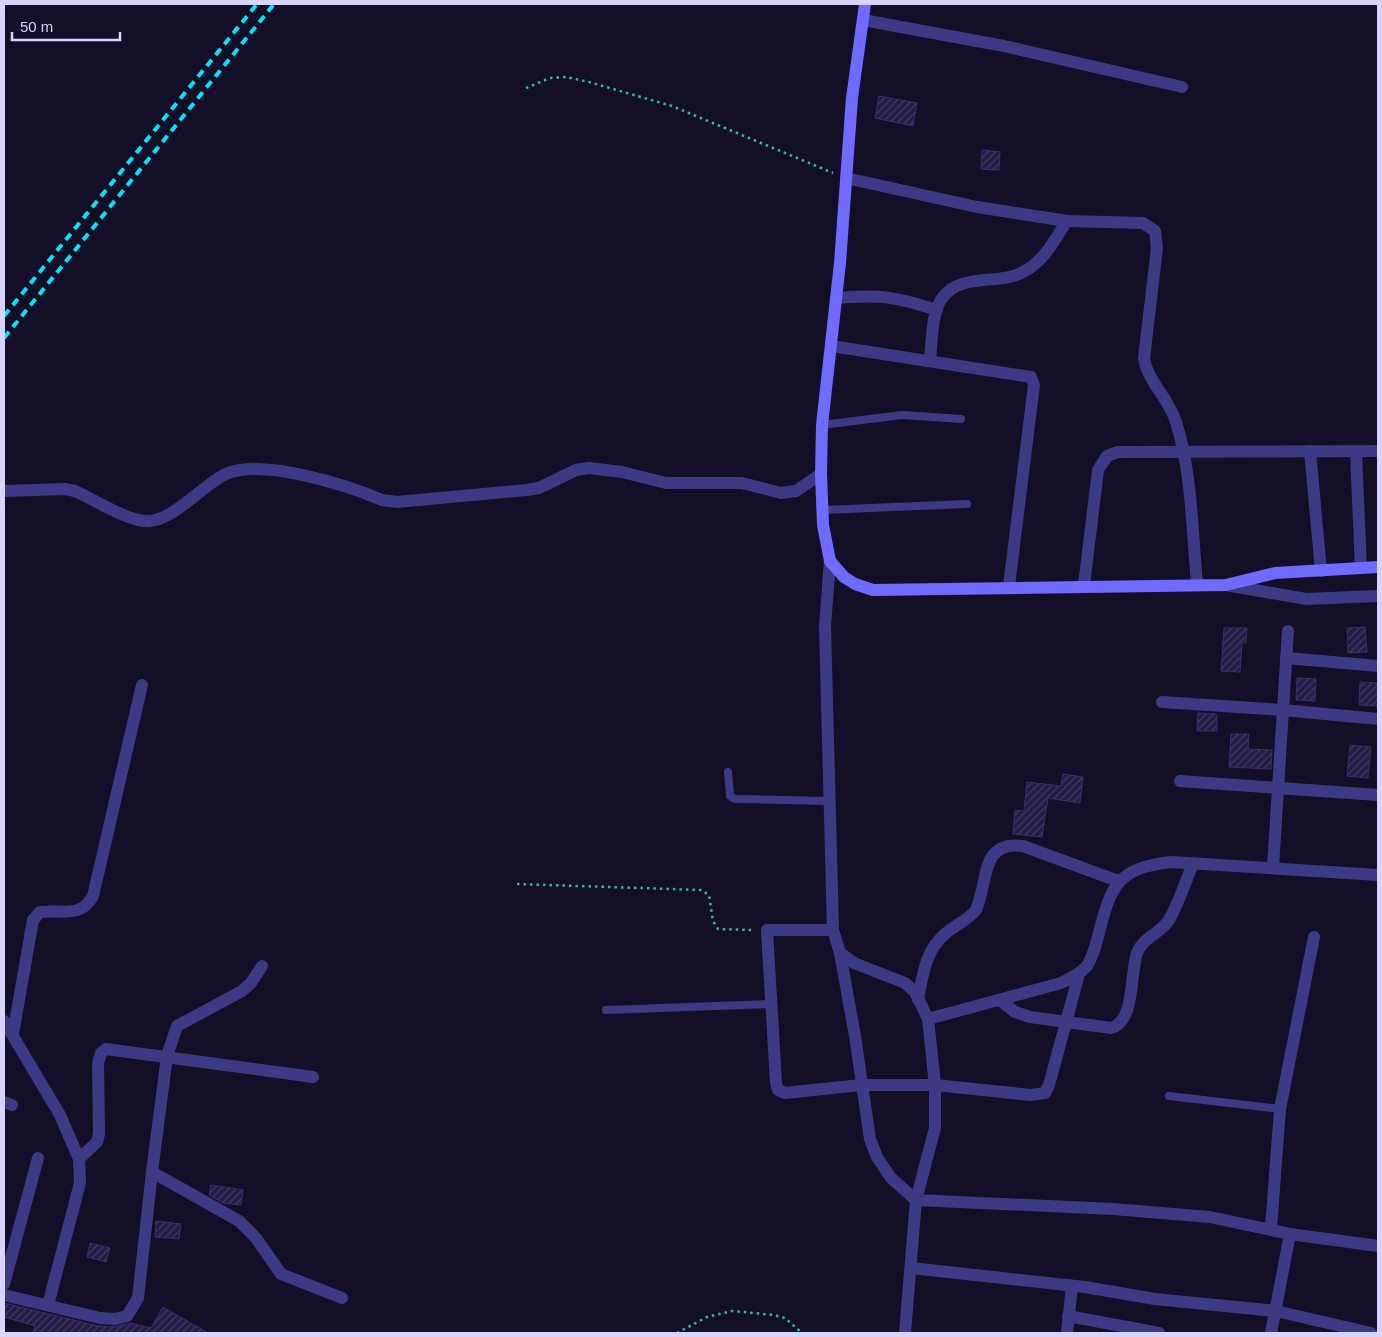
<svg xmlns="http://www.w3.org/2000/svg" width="1382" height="1337" viewBox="0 0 1382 1337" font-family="Helvetica,sans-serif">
  <defs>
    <pattern id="building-hatch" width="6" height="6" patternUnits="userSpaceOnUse" patternTransform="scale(1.25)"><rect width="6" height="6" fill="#241b47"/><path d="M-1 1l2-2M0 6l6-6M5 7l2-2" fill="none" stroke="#433b63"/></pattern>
  </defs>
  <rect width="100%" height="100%" fill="#130f26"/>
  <!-- building -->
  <g fill="url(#building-hatch)" stroke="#3b2d73">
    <polygon points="879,96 917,103 913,126 875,118"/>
    <polygon points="982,150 1000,152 999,170 981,169"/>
    <polygon points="1365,627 1367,652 1348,653 1347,628"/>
    <polygon points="1224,628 1247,628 1246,643 1242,643 1240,672 1221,671"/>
    <polygon points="1297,678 1316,679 1315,701 1296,700"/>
    <polygon points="1360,682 1378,683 1378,706 1359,705"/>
    <polygon points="1198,713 1217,714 1217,731 1197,731"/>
    <polygon points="1231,734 1249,734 1248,749 1272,750 1271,769 1229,767"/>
    <polygon points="1350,745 1371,747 1368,778 1347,776"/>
    <polygon points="1063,774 1083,777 1080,803 1048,798 1042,837 1013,834 1015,810 1024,811 1027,782 1061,786"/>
    <polygon points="211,1185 243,1190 241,1205 223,1203 209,1195"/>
    <polygon points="156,1221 181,1224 179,1239 155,1237"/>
    <polygon points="90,1243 110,1248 106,1262 87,1257"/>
    <polygon points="4,1303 98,1326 114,1327 130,1323 151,1328 163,1307 208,1333 33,1333 35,1326 4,1317"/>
  </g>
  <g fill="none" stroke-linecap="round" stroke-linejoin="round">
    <!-- path -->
    <g stroke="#2fb8b0" stroke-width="2.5" stroke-dasharray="2.5 4" stroke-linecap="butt">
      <polyline points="526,88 550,78 566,77 589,82 672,106 833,173"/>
      <polyline points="517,884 701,890 709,895 713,921 718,929 753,930"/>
      <polyline points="677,1333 707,1317 732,1311 774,1315 785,1318 802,1333"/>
    </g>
    <!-- lane -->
    <g stroke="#3d3a85" stroke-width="8">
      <polyline points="822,425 902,415 961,419"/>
      <polyline points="822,510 967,504"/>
      <polyline points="728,772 730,796 735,799 829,801"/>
      <polyline points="606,1010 770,1004"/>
      <polyline points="1169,1096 1280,1109"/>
    </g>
    <!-- street -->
    <g stroke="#3d3a85" stroke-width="12">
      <polyline points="863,20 1004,46 1182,87"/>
      <path d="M846,178L977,207L1067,221L1143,223L1155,231L1157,248L1144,358C1147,381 1169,398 1176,422C1192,473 1192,530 1197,584"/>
      <path d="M836,298C880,294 896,297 937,310"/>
      <polyline points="831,346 1031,377 1034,385 1009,586"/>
      <path d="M930,360C932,342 931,312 943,297C962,272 1000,286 1025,271C1045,260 1055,239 1067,221"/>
      <polyline points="1310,451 1321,571"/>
      <polyline points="1356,453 1361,568"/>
      <path d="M4,491L65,489L75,491C95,500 124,519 145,521C171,524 203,484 226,474C261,458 347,485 382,500L397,502L527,490L539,488L576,470L589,468L622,472L666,483H742L781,493L796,491L821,474"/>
      <polyline points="830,561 825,626 833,930 840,953 854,963 905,983 915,992 928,1019 935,1085 935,1128 916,1200 905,1333"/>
      <polyline points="1084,585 1098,470 1107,456 1118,452 1378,451"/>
      <polyline points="1226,585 1306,599 1378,596"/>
      <polyline points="1286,658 1378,666"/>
      <polyline points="1162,702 1283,710 1378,719"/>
      <polyline points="1180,781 1378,795"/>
      <polyline points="1273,867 1288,631"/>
      <polyline points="833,930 767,930 776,1083 778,1090 785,1093 861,1085 935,1085 1031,1095 1045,1093 1049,1085 1079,974"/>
      <polyline points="840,953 855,1036 870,1139 877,1157 891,1178 916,1200 1113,1209 1210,1217 1290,1234 1378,1246"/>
      <polyline points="262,966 251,983 242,991 177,1026 167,1056 152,1172 239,1221 256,1238 281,1274 342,1298"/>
      <path d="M918,999C923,975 925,951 945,934C955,925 967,921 976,910C989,880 980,840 1023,846L1118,881"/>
      <path d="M1000,1000L1015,1012L1030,1017L1111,1028C1135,1022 1130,974 1137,953C1142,938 1161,933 1169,920C1179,903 1185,882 1193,864"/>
      <path d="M928,1019L1061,983C1071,978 1080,974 1087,966C1093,957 1096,944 1099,933C1111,885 1118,868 1171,862L1378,875"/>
      <polyline points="4,1021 60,1115 79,1159 80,1183 48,1305"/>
      <path d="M13,1034L33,920L40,912C62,909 80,919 93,896L142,685"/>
      <polyline points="4,1102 12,1105"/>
      <polyline points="79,1159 97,1142 99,1134 98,1063 101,1053 106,1049 313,1077"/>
      <polyline points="1271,1228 1280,1109 1314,937"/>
      <polyline points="911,1268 1085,1287 1155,1299 1276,1311 1371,1333"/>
      <polyline points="4,1284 38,1158"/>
      <polyline points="4,1295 100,1318 115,1319 127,1316 138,1298 152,1172"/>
      <polyline points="1068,1316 1159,1333"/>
      <polyline points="1067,1333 1072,1286"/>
      <polyline points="1271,1333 1290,1234"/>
    </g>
    <!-- secondary -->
    <polyline stroke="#6f6bff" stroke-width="12" points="865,4 852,98 840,263 822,425 821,474 823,525 830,561 844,577 855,584 873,590 1226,585 1275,573 1378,567"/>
    <!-- rail -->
    <g stroke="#00e5ff" stroke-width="4" stroke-dasharray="8 6" stroke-linecap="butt">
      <polyline points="4,316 257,4"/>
      <polyline points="4,338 274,4"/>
    </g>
  </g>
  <!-- border -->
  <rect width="1382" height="1337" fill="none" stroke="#d9d4ff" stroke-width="10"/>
  <!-- scale -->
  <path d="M12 32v8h108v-8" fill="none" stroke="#d9d4ff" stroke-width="2.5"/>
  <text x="20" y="32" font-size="15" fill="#d9d4ff" stroke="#130f26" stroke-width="4" paint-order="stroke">50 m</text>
</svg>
